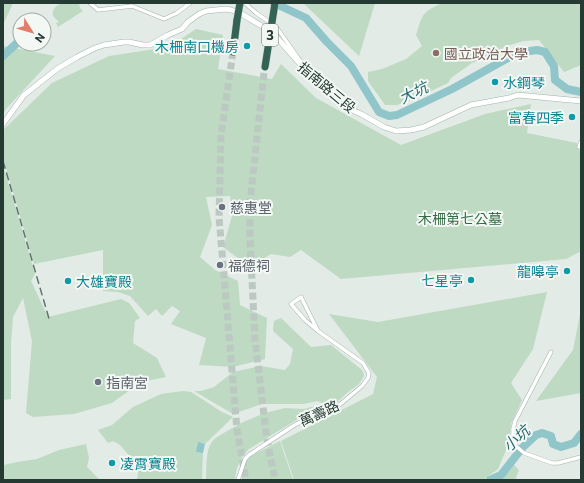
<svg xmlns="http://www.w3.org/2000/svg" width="584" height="483" viewBox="0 0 584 483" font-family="Commissioner,'Noto Sans TC',sans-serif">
  <rect width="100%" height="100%" fill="#e2ebe6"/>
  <!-- green -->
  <g fill="#bedac3">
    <polygon points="3,3 13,3 3,25"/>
    <path d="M61,3H79L80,8L83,11L58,27L56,23L59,22L53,16C52,9 55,7 61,3Z"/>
    <polygon points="303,3 375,3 359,56"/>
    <path d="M442,3H581V65L564,72L539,40L524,41L506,46L481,60L472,63L451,78L448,83L414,99L397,105H385L368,81V72L382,69L406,59L422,46L416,35C423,14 421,13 442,3Z"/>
    <polygon points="196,29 223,35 218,69 272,79 281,64 316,98 401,145 485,114 531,104 527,133 577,143 581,154 581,251 566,259 341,279 301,250 290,257 271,254 250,267 223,247 232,216 230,196 206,197 212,225 200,257 215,270 238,281 240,305 267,318 265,359 233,367 199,365 206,338 171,324 180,311 172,306 162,316 156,309 148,316 130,296 118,292 103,291 103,250 34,264 3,158 3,130 24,110 52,83 109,56 169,47"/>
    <polygon points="3,46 55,56 6,109 3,114"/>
    <polygon points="3,165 35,274 31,281 48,317 121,299 129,303 140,318 135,321 133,343 157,358 166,377 141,382 112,403 74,414 33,417 26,413 32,341 23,298 13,317 11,344 11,399 3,400"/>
    <polygon points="547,292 533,349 511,383 522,400 511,424 509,443 498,469 483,480 294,480 281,441 373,394 377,377 329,314 378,322"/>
    <polygon points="581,309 581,393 536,401 573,350"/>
    <polygon points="281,318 311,347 331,345 362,370 363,372 364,376 359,384 348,392 335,404 325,407 322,403 317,401 304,404 262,404 233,414 194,391 201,391 214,387 233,372 261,366 285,370 290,364 293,349 273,331 274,321"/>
    <polygon points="183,391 191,392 222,412 233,417 205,444 198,443 197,452 203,453 202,480 137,480 139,467 120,445 113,441 108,443 98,430 112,425 133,407 161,394"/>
    <path d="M311,407H319L320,409L303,416L249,449C240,458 236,468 235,480H206C207,466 204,446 217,437L241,423L265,413L285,408L304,409Z"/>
    <path d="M280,441L293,480H242C242,471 244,464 249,457Z"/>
    <polygon points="86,444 89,458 87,467 100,480 3,480 4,465 17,462 37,459 59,450"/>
    <polygon points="514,465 519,470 515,480 496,480"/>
  </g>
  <!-- water -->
  <polygon fill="#90c6ca" points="198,442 205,444 203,453 196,452"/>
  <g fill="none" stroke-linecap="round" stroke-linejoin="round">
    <!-- river -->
    <g stroke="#90c6ca" stroke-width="8">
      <polyline points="274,3 306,18 327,42 351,66 379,112 389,116 397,115 452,89 517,53 537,50 545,52 554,66 555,80 567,89 581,92"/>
      <polyline points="3,56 18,42 20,41"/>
      <polyline points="490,480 501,475 523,447 536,435 542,433 551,436 553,444 561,447 574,443 581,434"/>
    </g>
    <!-- highway-tunnel -->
    <g stroke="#bcc8c2" stroke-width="7" stroke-dasharray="7 3.5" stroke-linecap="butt">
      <polyline points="233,52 221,135 219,217 237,430 246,480"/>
      <polyline points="264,73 250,202 250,240 255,340 267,440 275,480"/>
    </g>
    <defs>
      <g id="street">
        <polyline points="90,3 98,10 132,6 164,19 177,13 190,3"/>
        <polyline points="245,3 256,13 274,25 277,28 301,62"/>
        <polyline points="579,147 581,142"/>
        <polyline points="551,352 515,421 513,429 513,437 516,446 524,453 552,463 558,463 581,457"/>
        <polyline points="238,480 245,459 249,455 293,426 313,415 337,407 362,386 368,378 369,373 363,363 318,331 305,320 291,304 301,297 318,331"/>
      </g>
      <polyline id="secondary" points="3,124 24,95 57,69 77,57 95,48 104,45 124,42 129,42 143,45 150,45 168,35 182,29 188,22 199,14 206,11 226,9 231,10 240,13 272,32 302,66 339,93 352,110 361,114 384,127 396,131 411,130 424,127 471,105 509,98 518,95 581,101"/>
      <polyline id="highway" points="233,52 237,20"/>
    </defs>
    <!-- street casing -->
    <use href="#street" stroke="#a5b2ac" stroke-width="4.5"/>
    <!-- secondary casing -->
    <use href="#secondary" stroke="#a2b5ad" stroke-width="6"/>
    <!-- highway casing -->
    <use href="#highway" stroke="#c2c8c6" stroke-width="8"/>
    <!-- street -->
    <use href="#street" stroke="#fff" stroke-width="3.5"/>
    <!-- secondary -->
    <use href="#secondary" stroke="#fff" stroke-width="5"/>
    <!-- highway -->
    <use href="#highway" stroke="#336355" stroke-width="7"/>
    <!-- rail -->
    <polyline stroke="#5f756e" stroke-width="1.5" stroke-dasharray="8 4" stroke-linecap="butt" points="3,161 50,322"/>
    <defs>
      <g id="highway-bridge">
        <polyline points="237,20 240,3"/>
        <polyline points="265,67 275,3"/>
      </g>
    </defs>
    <!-- highway-bridge casing -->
    <use href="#highway-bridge" stroke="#c2c8c6" stroke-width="8" stroke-linecap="butt"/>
    <!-- highway-bridge -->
    <use href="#highway-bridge" stroke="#336355" stroke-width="7"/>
  </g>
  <!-- markers -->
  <g fill="#0f9aa8" stroke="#f3f8f5" stroke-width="1.5">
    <circle cx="247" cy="46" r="4"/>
    <circle cx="495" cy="82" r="4"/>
    <circle cx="572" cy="117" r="4"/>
    <circle cx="567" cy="271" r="4"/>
    <circle cx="471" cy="280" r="4"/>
    <circle cx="68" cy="281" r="4"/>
    <circle cx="112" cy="463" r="4"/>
  </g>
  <circle fill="#8d6e63" stroke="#f3f8f5" stroke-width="1.5" cx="436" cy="53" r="4"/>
  <g fill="#6b7280" stroke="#f3f8f5" stroke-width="1.5">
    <circle cx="222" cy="207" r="4"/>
    <circle cx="220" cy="265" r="4"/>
    <circle cx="98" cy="382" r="4"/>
  </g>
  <g text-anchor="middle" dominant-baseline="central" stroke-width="4" stroke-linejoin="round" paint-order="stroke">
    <!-- shield labels -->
    <rect fill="#f3f8f5" stroke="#62736c" stroke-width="1" x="262" y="24" width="16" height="22" rx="3"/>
    <g font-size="13" font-weight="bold" fill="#243a32">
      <text x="270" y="35">3</text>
    </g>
    <!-- culture labels -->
    <g font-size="14" fill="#0d838f" stroke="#f3f8f5" text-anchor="end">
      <text x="239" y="46">木柵南口機房</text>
      <text x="503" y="82" text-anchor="start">水鋼琴</text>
      <text x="564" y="117">富春四季</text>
      <text x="559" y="271">龍嗥亭</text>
      <text x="463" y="280">七星亭</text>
      <text x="76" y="281" text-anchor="start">大雄寶殿</text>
      <text x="120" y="463" text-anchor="start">凌霄寶殿</text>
    </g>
    <!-- education labels -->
    <g font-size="14" fill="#785e54" stroke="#f3f8f5" text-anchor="start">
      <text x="444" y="53">國立政治大學</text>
    </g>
    <!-- street labels -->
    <g font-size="14" fill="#243a32" stroke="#f3f8f5">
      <text transform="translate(327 87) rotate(40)">指南路三段</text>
      <text transform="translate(319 413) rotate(-25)">萬壽路</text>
    </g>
    <!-- worship labels -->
    <g font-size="14" fill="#5b616d" stroke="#f3f8f5" text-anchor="start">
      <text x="230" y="207">慈惠堂</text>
      <text x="228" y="265">福德祠</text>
      <text x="106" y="382">指南宮</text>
    </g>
    <!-- park labels -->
    <g font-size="14" fill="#336c44" stroke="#f3f8f5">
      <text x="460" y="218">木柵第七公墓</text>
    </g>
    <!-- water labels -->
    <g font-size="15" font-style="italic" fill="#25696f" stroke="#f3f8f5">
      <text transform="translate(413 92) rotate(-26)">大坑</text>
      <text transform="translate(516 438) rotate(-43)">小坑</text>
    </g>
  </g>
  <!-- border -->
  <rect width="584" height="483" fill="none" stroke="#243a32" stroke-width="8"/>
  <!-- north arrow -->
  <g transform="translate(32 32) rotate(127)"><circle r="19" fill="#f3f8f5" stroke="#a0aca7"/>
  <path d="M0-3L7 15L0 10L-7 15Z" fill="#e37d69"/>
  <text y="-6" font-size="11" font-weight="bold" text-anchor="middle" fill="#243a32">N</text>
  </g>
</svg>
